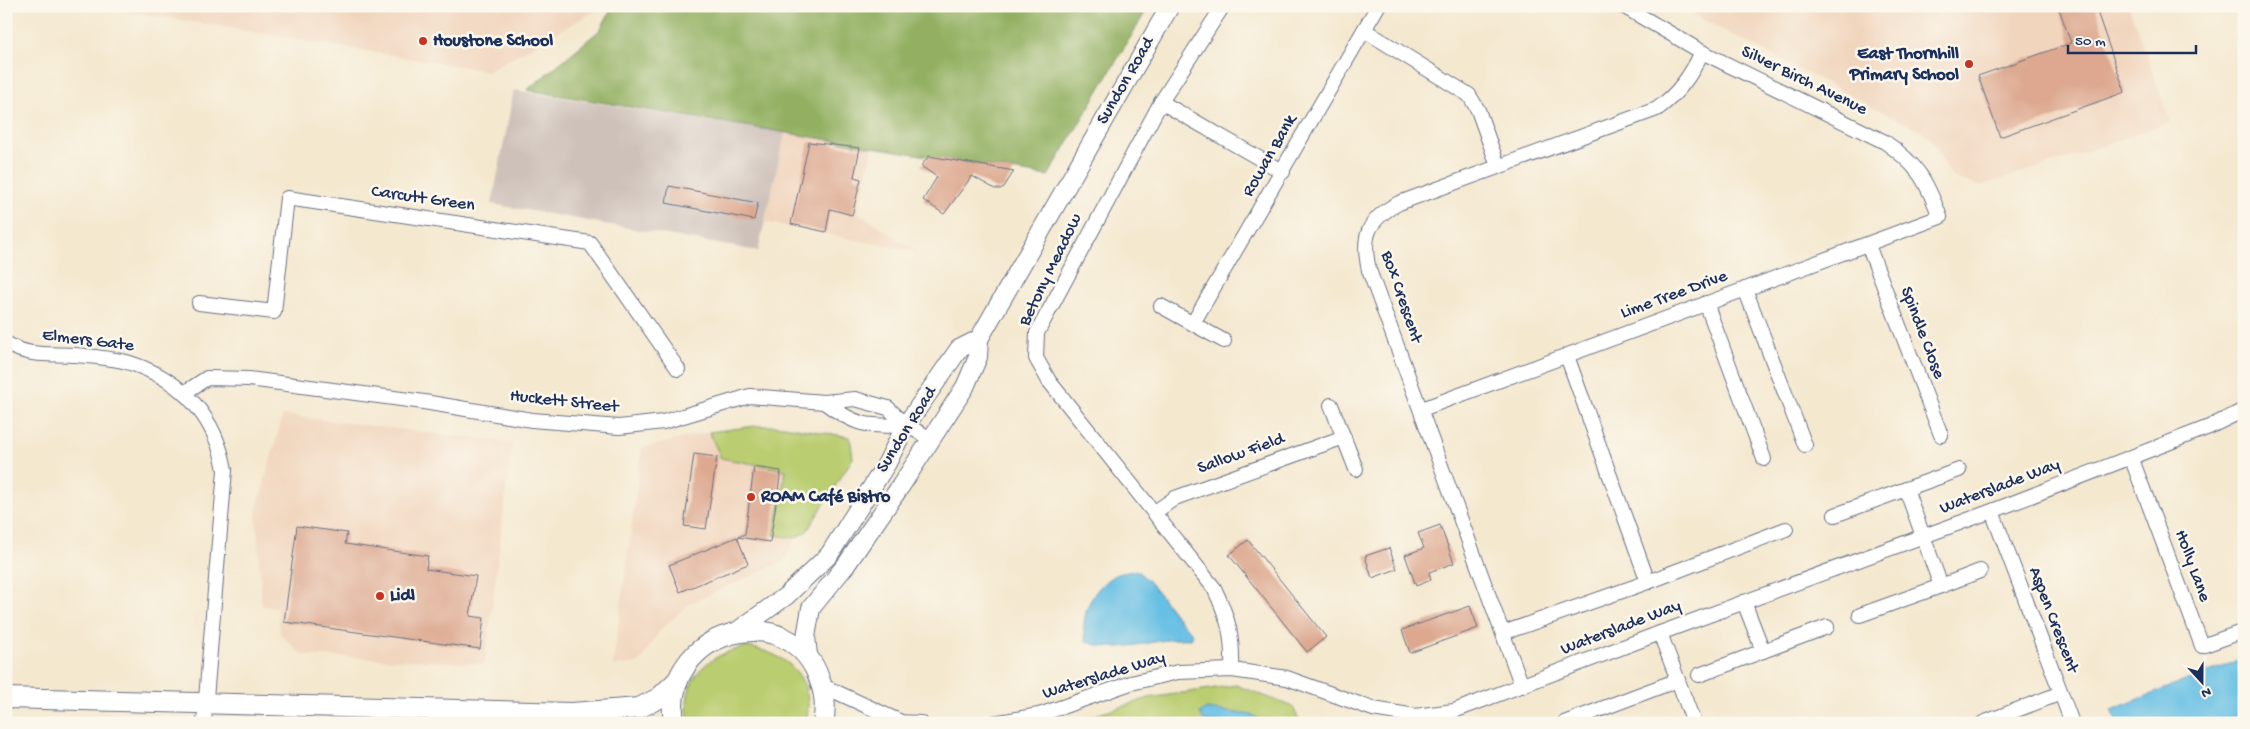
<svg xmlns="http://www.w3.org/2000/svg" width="2250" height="729" viewBox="0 0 2250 729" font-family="'Gochi Hand',sans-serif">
  <rect width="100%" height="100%" fill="#fbf7ec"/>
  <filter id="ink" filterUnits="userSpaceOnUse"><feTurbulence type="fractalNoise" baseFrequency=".02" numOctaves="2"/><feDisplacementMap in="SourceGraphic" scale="10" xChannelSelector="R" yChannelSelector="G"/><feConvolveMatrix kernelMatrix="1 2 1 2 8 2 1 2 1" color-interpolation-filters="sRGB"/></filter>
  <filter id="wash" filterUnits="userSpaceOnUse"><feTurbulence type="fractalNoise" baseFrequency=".0096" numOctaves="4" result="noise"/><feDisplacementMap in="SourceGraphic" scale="20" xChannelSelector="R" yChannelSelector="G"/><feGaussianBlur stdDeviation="1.12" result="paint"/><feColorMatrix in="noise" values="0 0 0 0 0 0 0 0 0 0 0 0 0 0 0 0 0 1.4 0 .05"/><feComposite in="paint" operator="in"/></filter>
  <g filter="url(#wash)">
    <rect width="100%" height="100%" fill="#f4e8cf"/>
    <!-- built -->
    <g fill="#f1d5bd">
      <polygon points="96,6 600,6 597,10 488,71"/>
      <polygon points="1676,6 2129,6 2170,122 2069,158 1979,186 1952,177 1928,135"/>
      <polygon points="785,133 873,147 857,212 918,252 765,222"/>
      <polygon points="283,415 512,443 485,664 302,655 281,634 277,608 262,606 256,512"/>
      <polygon points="709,432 721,458 786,470 774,535 795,538 784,561 689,604 661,629 639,663 613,666 642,448"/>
    </g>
    <!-- industrial -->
    <polygon fill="#cec1ba" points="514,90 785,133 758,251 492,204"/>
    <!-- green -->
    <g fill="#bacd70" stroke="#6a7e67">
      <polygon points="756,426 784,426 850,437 853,458 807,531 795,538 774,535 786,470 721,458 709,432"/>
      <path d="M747,647C788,653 816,679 806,723H689C679,679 707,654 747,647Z"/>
      <polygon points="1236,685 1293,707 1300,723 1071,723 1149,698"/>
    </g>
    <!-- forest -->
    <polygon fill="#93b062" stroke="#577060" points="613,6 1149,6 1048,176 527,90 600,30"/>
    <!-- water -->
    <g fill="#66bfe4" stroke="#4077a1">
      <path d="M1136,570C1159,587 1171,615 1193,634L1191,639C1157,636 1117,657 1086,641C1079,617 1091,590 1113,576C1119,573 1129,572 1136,570Z"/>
      <polygon points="2244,658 2244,711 2221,723 2117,723 2111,710"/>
      <polygon points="1207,709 1252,715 1266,723 1210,723 1203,719 1200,713"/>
    </g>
    <g id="blocks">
      <!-- building -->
      <g fill="#dda88f">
        <polygon points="2058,6 2095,6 2125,92 2000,137 1978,76 2071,43"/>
        <polygon points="809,142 860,148 854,177 861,179 852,215 830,209 826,232 791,224"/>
        <polygon points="929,156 1014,171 1004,187 1000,189 995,189 972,176 944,214 923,200 937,177 921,166"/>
        <polygon points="669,186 758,203 754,220 666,203"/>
        <polygon points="694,454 717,457 706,529 684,526"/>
        <polygon points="754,467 781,471 770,542 738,537 745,534"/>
        <polygon points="1440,525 1454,563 1429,572 1431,580 1416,586 1405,555 1424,548 1418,533"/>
        <polygon points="297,526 347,533 345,544 428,556 426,569 476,576 470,616 484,618 480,649 284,622"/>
        <polygon points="737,537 748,564 680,592 669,565"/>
        <polygon points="1248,540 1326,637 1307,652 1229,555"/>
        <polygon points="1389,548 1397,569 1372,578 1365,556"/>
        <polygon points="1470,606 1478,628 1410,653 1402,630"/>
      </g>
    </g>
  </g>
  <g filter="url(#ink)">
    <use href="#blocks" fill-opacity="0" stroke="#677086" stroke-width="1"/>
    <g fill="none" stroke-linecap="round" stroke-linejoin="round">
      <defs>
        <g id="minor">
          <path d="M1223,6L1161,102L1037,333L1036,358L1049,381L1214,588C1229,619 1233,636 1232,670"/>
          <polyline points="1364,30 1469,95 1478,110 1498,166"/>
          <polyline points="1161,102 1283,172"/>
          <polyline points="1868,245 1941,435"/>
          <polyline points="1745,289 1805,445"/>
          <polyline points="199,303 274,312 287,198 590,243 678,369"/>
          <polyline points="1706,303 1764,459"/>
          <polyline points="1161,306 1224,341"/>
          <polyline points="1193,323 1378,6"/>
          <path d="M6,343C29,358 51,353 76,355C94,357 116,358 133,364C183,381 216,418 225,470L204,723"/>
          <polyline points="184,393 207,378 249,379 424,402 532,420 619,427 663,422 750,396 824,402 855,399 888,408 906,425 931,439"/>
          <path d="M824,402C856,426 867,427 906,425"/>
          <polyline points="1331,405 1356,469"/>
          <path d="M1422,409L1940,217C1926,180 1918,165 1885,142L1702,52L1623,6"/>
          <polyline points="2131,457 2202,646 2244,631"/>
          <polyline points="1906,489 1959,470"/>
          <polyline points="1155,512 1175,498 1344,437"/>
          <polyline points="1835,515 1906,489 1941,586 1860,615"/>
          <polyline points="1648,582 1786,529"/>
          <polyline points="1941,586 1980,571"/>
          <polyline points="1503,633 1648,582 1567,356"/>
          <polyline points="1660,633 1694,723"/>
          <polyline points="1763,651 1827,627"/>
          <polyline points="1699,675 1763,651 1744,602"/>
          <polyline points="821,685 899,721"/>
          <path d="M1522,686L1369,270C1361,236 1368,219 1399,203L1657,109C1679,93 1691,75 1702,52"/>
          <polyline points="2061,693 2072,723"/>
          <polyline points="891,722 921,723"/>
          <polyline points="994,723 1039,715 1131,683 1178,672 1232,670 1287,678 1373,709 1415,716 1454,711 1660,633 1992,511 2209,427 2244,410"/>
          <polyline points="1564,723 1678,680"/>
          <polyline points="1983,723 2061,693 1992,511"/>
        </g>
        <g id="tertiary">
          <polyline points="736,632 786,596 829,555 887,463 906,425 959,349 979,339"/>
          <polyline points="808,655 806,637 811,608 846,565 900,487 965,387 978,357 979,339 1170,6"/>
        </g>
        <g id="secondary">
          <polyline points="6,698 572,713 639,708 659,698 678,680"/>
          <path d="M674,723C659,629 792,594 820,681C825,694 826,709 823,723"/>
        </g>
      </defs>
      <!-- minor casing -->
      <use href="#minor" stroke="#677086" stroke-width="16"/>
      <!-- tertiary casing -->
      <use href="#tertiary" stroke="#677086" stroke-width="20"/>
      <!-- secondary casing -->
      <use href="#secondary" stroke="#677086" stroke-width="22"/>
      <!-- minor -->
      <use href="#minor" stroke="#fff" stroke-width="14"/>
      <!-- tertiary -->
      <use href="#tertiary" stroke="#fff" stroke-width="18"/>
      <!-- secondary -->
      <use href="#secondary" stroke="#fff" stroke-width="20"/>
    </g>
  </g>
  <!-- markers -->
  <g fill="#c8321e" stroke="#fbf7ec" stroke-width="2">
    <circle cx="423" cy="41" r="5"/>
    <circle cx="1969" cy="64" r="5"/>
    <circle cx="751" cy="497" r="5"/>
    <circle cx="380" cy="596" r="5"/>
  </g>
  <g text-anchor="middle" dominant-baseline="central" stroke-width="5" stroke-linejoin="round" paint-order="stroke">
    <!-- poi labels -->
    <g font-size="18" font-weight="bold" fill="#1b2f5e" stroke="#fbf7ec" text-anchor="start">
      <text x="433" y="41">Houstone School</text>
      <text x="1959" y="54" text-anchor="end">East Thornhill<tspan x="1959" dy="21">Primary School</tspan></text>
      <text x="761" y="497">ROAM Café Bistro</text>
      <text x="390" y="596">Lidl</text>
    </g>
    <!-- street labels -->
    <g font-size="18" fill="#1b2f5e" stroke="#fbf7ec">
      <text transform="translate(1126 81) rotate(-60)">Sundon Road</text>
      <text transform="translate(1804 81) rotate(26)">Silver Birch Avenue</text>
      <text transform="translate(1270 156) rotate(-60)">Rowan Bank</text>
      <text transform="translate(423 199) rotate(8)">Carcutt Green</text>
      <text transform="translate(1051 270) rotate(-64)">Betony Meadow</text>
      <text transform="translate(1674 295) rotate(-20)">Lime Tree Drive</text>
      <text transform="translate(1401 297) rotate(71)">Box Crescent</text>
      <text transform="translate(1922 333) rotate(69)">Spindle Close</text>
      <text transform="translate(88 341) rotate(7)">Elmers Gate</text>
      <text transform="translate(564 402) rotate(6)">Huckett Street</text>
      <text transform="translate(907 430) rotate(-58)">Sundon Road</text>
      <text transform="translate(1241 454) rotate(-20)">Sallow Field</text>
      <text transform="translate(2000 487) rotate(-21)">Waterslade Way</text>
      <text transform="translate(2192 566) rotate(70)">Holly Lane</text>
      <text transform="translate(2053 620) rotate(69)">Aspen Crescent</text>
      <text transform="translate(1621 628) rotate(-21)">Waterslade Way</text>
      <text transform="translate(1104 676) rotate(-17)">Waterslade Way</text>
    </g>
  </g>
  <!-- margin -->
  <rect width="2250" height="729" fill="none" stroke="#fbf7ec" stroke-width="25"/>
  <!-- north arrow -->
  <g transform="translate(2202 682) rotate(159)" stroke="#fbf7ec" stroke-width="4" paint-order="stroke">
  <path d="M0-4L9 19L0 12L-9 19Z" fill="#1b2f5e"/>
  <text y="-8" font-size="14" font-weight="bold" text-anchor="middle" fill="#1b2f5e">N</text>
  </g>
  <!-- scale -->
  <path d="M2068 45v8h128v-8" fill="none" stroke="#1b2f5e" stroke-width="2.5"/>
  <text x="2075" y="45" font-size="15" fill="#1b2f5e" stroke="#fbf7ec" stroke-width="4" paint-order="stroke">50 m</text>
</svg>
